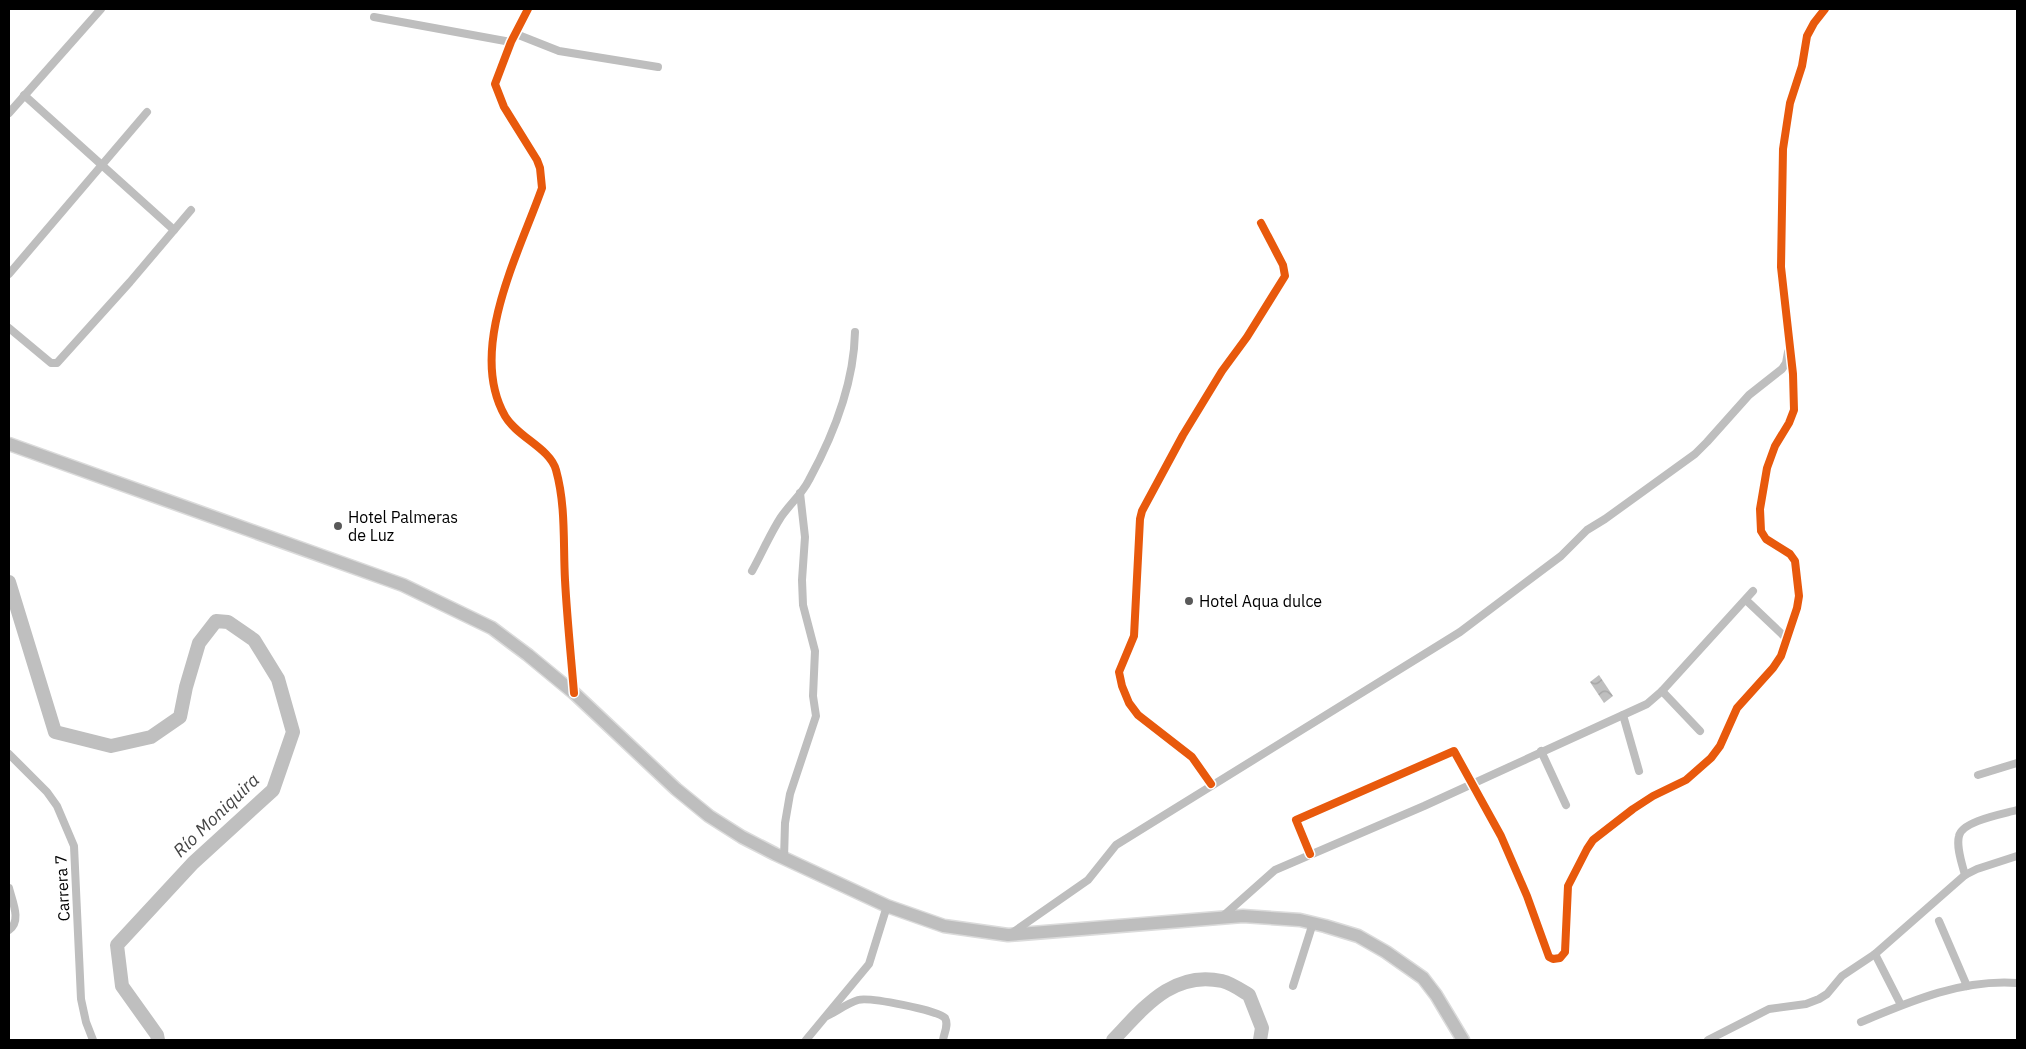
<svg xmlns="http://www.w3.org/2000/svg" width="2026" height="1049" viewBox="0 0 2026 1049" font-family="'IBM Plex Sans',sans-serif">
  <defs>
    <pattern id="water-waves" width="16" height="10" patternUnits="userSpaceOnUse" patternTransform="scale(1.25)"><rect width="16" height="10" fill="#bfbfbf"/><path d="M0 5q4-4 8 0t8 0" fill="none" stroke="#a2a2a2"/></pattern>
  </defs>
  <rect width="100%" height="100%" fill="#fff"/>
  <!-- water -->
  <polygon fill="url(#water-waves)" points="1599,675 1613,696 1604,703 1590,682"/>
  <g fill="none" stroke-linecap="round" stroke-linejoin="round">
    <!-- river -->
    <g stroke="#bfbfbf" stroke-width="14">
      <polyline points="9,582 55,732 111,746 151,737 180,717 186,687 199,643 216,621 228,622 254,640 278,679 293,732 273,790 193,863 117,945 122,986 157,1035 158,1040"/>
      <path d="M1113,1040C1143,1009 1172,970 1222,981C1231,983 1241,990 1249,995L1262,1028L1260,1040"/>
    </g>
    <defs>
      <polyline id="primary" points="9,444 403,585 492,628 528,655 574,693 676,789 709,816 742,837 775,854 887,906 944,926 1008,935 1243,916 1300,920 1325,926 1358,936 1386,952 1423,978 1436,995 1463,1040"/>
    </defs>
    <!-- primary casing -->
    <use href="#primary" stroke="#dbdbdb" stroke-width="15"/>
    <!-- street -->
    <g stroke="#bebebe" stroke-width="8">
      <path d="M528,9L511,42L495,84L504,107L537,160L540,168L542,188C519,253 467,350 505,416C517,437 550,448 556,470C566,506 563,543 565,580C567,618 571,656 574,693"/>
      <polyline points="374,17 511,42"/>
      <polyline points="516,34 559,51 658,67"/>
      <polyline points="24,95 174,230"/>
      <polyline points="9,113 101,9"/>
      <polyline points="9,274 147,112"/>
      <polyline points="9,328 51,363 57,363 130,282 191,210"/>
      <path d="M752,571C762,553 770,534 781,517C790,504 802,494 809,480C833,436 854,382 855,332"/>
      <polyline points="1746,600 1787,639"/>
      <polyline points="1662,691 1700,731"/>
      <polyline points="1623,715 1639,771"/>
      <polyline points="1541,751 1566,805"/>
      <polyline points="9,754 47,792 57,806 74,846 81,999 86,1022 93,1040"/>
      <polyline points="1978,775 2017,763"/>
      <polyline points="1211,784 1192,757 1138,715 1129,703 1122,686 1119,672 1134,636 1140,519 1142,511 1183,435 1222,371 1247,337 1285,276 1283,265 1261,223"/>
      <polyline points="1310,854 1296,820 1454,751 1501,836 1527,896 1549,957 1553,959 1560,958 1565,952 1568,886 1587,849 1593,840 1633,809 1653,796 1686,780 1711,758 1720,746 1737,708 1773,668 1781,656 1797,608 1799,596 1795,561 1790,554 1766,539 1761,531 1760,509 1767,468 1775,446 1789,423 1794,410 1793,374 1781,267 1783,149 1790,103 1802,66 1807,36 1814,23 1825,9"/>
      <polyline points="784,859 785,823 790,794 816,716 813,696 815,651 803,605 802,580 805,537 800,493"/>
      <path d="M1965,875C1962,864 1956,847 1959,836C1962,821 2003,814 2017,810"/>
      <path d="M9,888C12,901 22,921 9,930"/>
      <polyline points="1222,917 1275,870 1424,806 1647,704 1662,691 1753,591"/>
      <polyline points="1939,921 1967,986"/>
      <polyline points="1012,933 1088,880 1116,845 1460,632 1561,556 1587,530 1605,519 1695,454 1707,442 1749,395 1782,369 1786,363 1788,352"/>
      <polyline points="1875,954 1901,1005"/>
      <polyline points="1293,986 1313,923"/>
      <path d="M827,1016C837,1011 848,1003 858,1000C869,997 938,1010 945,1018C949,1025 944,1033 943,1040"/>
      <path d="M1861,1022C1911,1001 1962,979 2017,983"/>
      <polyline points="806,1040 869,964 887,906"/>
      <polyline points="1708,1040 1769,1009 1806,1004 1819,999 1827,994 1842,976 1875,954 1965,875 1977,869 2017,856"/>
    </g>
    <!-- primary -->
    <use href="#primary" stroke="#bebebe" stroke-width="12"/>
    <defs>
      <g id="cycleway">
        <path d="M528,9L511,42L495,84L504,107L537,160L540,168L542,188C519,253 467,350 505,416C517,437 550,448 556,470C566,506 563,543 565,580C567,618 571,656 574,693"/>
        <polyline points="1211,784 1192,757 1138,715 1129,703 1122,686 1119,672 1134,636 1140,519 1142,511 1183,435 1222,371 1247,337 1285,276 1283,265 1261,223"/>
        <polyline points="1310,854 1296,820 1454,751 1501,836 1527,896 1549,957 1553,959 1560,958 1565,952 1568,886 1587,849 1593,840 1633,809 1653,796 1686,780 1711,758 1720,746 1737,708 1773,668 1781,656 1797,608 1799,596 1795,561 1790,554 1766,539 1761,531 1760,509 1767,468 1775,446 1789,423 1794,410 1793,374 1781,267 1783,149 1790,103 1802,66 1807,36 1814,23 1825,9"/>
      </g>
    </defs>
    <!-- cycleway casing -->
    <use href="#cycleway" stroke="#fff" stroke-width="11"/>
    <!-- cycleway -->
    <use href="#cycleway" stroke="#e8590c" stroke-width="8"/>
  </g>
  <!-- markers -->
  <g fill="#595959" stroke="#fff" stroke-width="2">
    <circle cx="338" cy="526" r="5"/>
    <circle cx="1189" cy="601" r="5"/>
  </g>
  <g text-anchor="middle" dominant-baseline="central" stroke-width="4.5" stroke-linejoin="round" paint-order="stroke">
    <!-- poi labels -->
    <g font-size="16" fill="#000" stroke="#fff" text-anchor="start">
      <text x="348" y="517">Hotel Palmeras<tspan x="348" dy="18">de Luz</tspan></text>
      <text x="1199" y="601">Hotel Aqua dulce</text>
    </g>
    <!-- street labels -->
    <g font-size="16" fill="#000" stroke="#fff">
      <text transform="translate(62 888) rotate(-93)">Carrera 7</text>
    </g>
    <!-- water labels -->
    <g font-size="18" font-style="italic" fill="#444" stroke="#fff">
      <text transform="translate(216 815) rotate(-44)">Río Moniquira</text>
    </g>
  </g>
  <!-- border -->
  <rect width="2026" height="1049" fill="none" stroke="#000000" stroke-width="20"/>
</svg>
